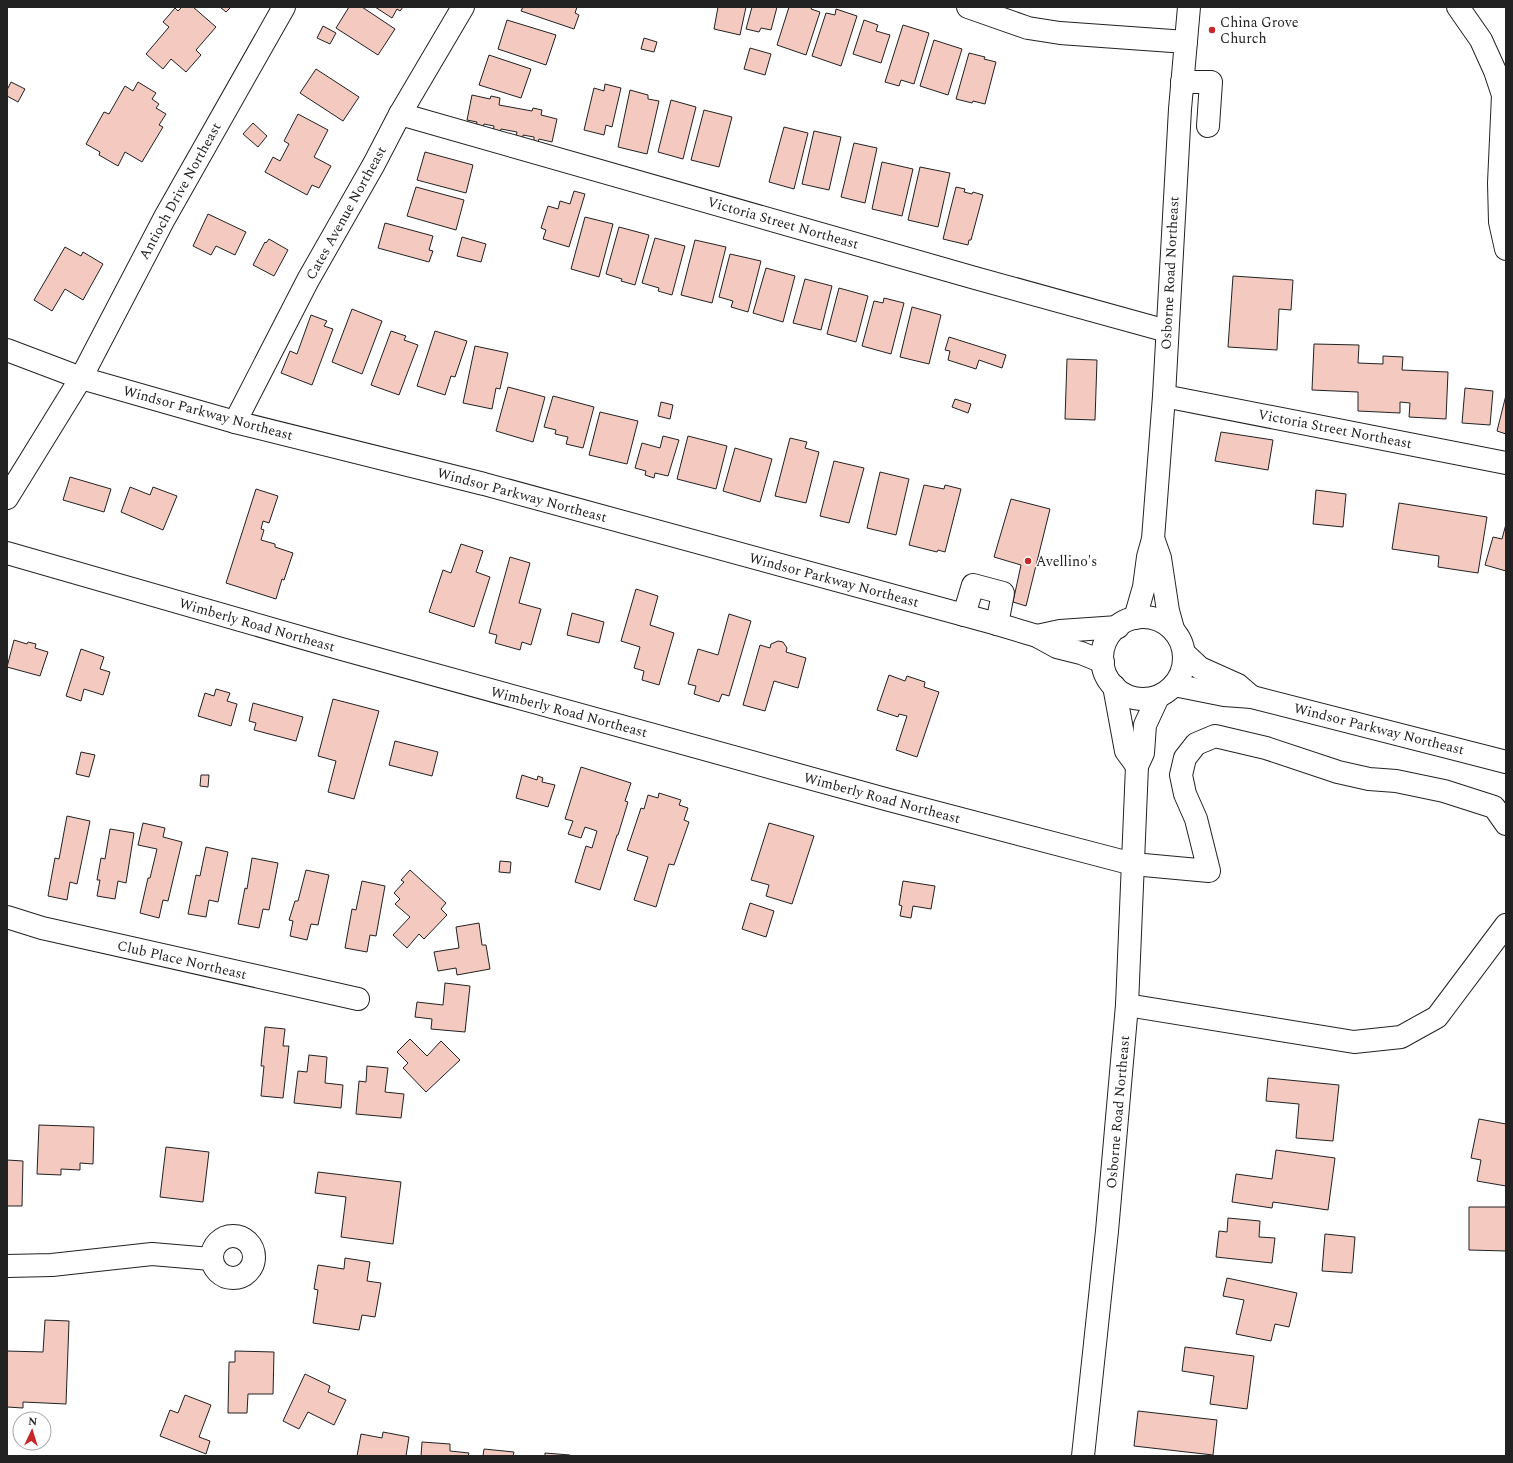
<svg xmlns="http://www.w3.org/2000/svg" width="1513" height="1463" viewBox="0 0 1513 1463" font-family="Spectral,serif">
  <rect width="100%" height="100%" fill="#fff"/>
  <!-- building -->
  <g fill="#f3c9c0" stroke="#222">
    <polygon points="182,7 193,7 216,27 196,50 201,55 186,72 171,59 163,69 146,54 169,27 163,22 175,8 178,11"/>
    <polygon points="220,7 231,7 226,12"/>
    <polygon points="349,7 362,7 395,29 378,55 336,28"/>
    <polygon points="375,7 403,7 400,11 397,9 392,18"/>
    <polygon points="523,7 577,7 575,13 579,15 574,29 521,11"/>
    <polygon points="718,7 746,7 740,35 714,29"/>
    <polygon points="752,7 777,7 771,30 761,28 759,32 746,29"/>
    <polygon points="789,7 812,7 811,9 820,12 806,55 777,45"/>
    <polygon points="836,9 857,16 841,66 812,56 826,13 835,15"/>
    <polygon points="507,20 556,35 546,65 498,49"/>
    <polygon points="864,20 878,25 876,31 890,35 881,63 853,54"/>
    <polygon points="903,25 929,33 914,84 901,80 899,86 885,82"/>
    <polygon points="323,26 336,33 330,44 317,38"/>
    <polygon points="644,38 657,42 654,52 641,49"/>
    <polygon points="934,40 962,49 948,95 920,86"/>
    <polygon points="750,48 771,54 765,75 744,69"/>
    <polygon points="969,53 985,57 984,59 996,62 985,104 973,101 972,103 956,99"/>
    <polygon points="489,55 531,69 521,98 479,85"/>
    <polygon points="316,69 359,97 343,121 300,93"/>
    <polygon points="11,82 25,89 18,102 7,96 7,90"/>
    <polygon points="138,82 156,93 152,99 159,104 156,108 166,114 159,125 163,127 142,162 125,152 118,166 99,155 100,152 86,144 104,112 109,114 125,86 133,91"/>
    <polygon points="605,84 621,88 612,127 606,125 604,135 584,130 594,88 604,91"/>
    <polygon points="630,90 648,95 648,99 659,101 647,154 618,147"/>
    <polygon points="472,95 490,99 491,96 500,98 499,105 532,111 533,108 542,110 541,115 557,119 552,142 539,139 538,142 534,141 534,137 523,135 523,138 516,136 517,132 501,129 500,133 493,132 494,126 484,124 483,128 476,127 477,122 467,120"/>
    <polygon points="671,100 696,107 683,159 658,152"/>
    <polygon points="704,110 732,117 719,167 691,160"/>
    <polygon points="298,114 328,130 314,157 331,166 319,188 312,185 307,195 265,172 273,157 280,161 289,144 284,141"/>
    <polygon points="253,123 267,136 258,147 243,134"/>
    <polygon points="784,127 808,133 794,189 769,182"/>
    <polygon points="814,131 841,137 829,190 802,184"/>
    <polygon points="854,143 877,148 865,203 841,197"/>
    <polygon points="425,152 473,165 466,193 417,180"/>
    <polygon points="882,162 913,169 902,216 872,209"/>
    <polygon points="920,167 950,173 938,227 908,220"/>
    <polygon points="416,187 464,200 456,230 407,216"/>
    <polygon points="956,187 965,189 964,192 972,194 973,192 983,195 971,240 969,240 968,245 943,239"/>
    <polygon points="574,191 585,194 569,247 543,239 546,230 541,228 548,206 558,209 560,201 570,204"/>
    <polygon points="208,214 246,232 235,255 216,246 211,255 193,246"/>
    <polygon points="585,217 613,224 599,277 571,269"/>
    <polygon points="385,223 433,236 429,250 433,251 429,262 378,248"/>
    <polygon points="619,227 649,235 635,285 621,281 622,279 606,274"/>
    <polygon points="462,237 486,244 481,262 457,256"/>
    <polygon points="655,238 685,246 672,295 658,291 659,288 642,283"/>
    <polygon points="269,239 288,250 274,276 253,265 265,242 266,243"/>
    <polygon points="695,240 726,247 712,303 681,295"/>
    <polygon points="65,247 81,256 83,252 103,264 83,300 65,289 52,311 34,300"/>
    <polygon points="730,254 761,261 748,312 731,307 733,301 719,297"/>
    <polygon points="766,268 795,276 783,322 753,313"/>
    <polygon points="1233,276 1293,280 1291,310 1279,309 1277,350 1228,347"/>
    <polygon points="805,279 832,286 821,330 793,323"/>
    <polygon points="839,288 868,296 856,342 827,334"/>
    <polygon points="884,298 904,303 891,354 862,346 874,301 883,303"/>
    <polygon points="912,307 941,315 929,364 900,357"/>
    <polygon points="352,309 382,321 362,374 332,362"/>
    <polygon points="311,315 327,321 324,326 333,329 312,385 281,373 290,351 297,354"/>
    <polygon points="391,331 406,336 404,340 418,345 399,395 371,385"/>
    <polygon points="435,331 467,341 455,377 451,376 445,395 417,386"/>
    <polygon points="949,337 1006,355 1002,368 979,360 976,369 948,360 950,351 945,350"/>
    <polygon points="1314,344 1359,345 1358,363 1383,364 1383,356 1403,357 1402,370 1448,372 1446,419 1409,417 1410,403 1400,402 1400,413 1358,411 1358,392 1312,390"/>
    <polygon points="475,346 508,353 500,389 496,388 492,409 463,403"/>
    <polygon points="1067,359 1097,360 1095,420 1065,419"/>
    <polygon points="508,387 545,397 533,442 496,431"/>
    <polygon points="1465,388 1493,391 1490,425 1462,423"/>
    <polygon points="1506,395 1506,434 1497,431"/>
    <polygon points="553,396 594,407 583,448 566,444 568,437 555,434 556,430 544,427"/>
    <polygon points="955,399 971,404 968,413 952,407"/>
    <polygon points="661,402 673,405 670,419 658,416"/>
    <polygon points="600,412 638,421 627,464 589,455"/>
    <polygon points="1221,432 1273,440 1268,470 1215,461"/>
    <polygon points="663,436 679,440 668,476 655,473 654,478 645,475 646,471 635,468 642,443 660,448"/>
    <polygon points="688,436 727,446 716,489 677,479"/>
    <polygon points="790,438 807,442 805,448 819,452 806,503 775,496"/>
    <polygon points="735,448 772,459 760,502 723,491"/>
    <polygon points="834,461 864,468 849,523 820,516"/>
    <polygon points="880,472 909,479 896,535 867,528"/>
    <polygon points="70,477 111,489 104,512 63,500"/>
    <polygon points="924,485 944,489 945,485 961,489 945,552 938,550 937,552 909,545"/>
    <polygon points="130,487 150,495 153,487 177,496 163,530 121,512"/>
    <polygon points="256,489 278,496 269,523 263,521 261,529 264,530 261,540 275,544 275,547 293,553 284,580 282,579 276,599 226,583"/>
    <polygon points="1316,490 1346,494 1343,527 1313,524"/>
    <polygon points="1011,499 1050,509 1026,606 1013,602 1021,565 994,557"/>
    <polygon points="1399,503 1487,517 1478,573 1438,567 1439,556 1392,549"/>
    <polygon points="1506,524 1506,571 1485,565 1493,537 1502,539"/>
    <polygon points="461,544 483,551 476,572 490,577 474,627 429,612 443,570 451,573"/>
    <polygon points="510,557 530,563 519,603 541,609 531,645 522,642 520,650 495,643 497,635 489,633"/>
    <polygon points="636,589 658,596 650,625 674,633 659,685 642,680 644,671 634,668 640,647 621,641"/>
    <polygon points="572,613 604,622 599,643 567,635"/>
    <polygon points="729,614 751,621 729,696 722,694 719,702 694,694 696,686 688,684 698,649 718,655"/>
    <polygon points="14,640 27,644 28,642 36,644 35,648 48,652 40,676 7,667"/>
    <polygon points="778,641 783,642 787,648 786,652 806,658 798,688 774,681 765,711 743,705 760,645 770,648 771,644"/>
    <polygon points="81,649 104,657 100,669 110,672 103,695 84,689 81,701 66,696"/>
    <polygon points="889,675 905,681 907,676 925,682 924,687 939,692 917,757 896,750 907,716 899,714 898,717 877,710"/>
    <polygon points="216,689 230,693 227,701 237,704 231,726 198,716 205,693 214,696"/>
    <polygon points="333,699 379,711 354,799 328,792 336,761 318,756"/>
    <polygon points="253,703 303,717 296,741 254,730 256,723 249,721"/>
    <polygon points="395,741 438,752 432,776 389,765"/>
    <polygon points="81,752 95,755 89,777 76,774"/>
    <polygon points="581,767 631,783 625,801 628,802 618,835 617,835 600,890 575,882 586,846 592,848 597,831 585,827 581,838 568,834 573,821 565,819"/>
    <polygon points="201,775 209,775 208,787 200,786"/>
    <polygon points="522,775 537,780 538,776 543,778 542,782 555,785 548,807 516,798"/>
    <polygon points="659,793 681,800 679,805 688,808 684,820 689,822 674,865 669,864 656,907 634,900 648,857 627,850 641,808 644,809 648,795 658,798"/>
    <polygon points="67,816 90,821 77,884 70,882 67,900 48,896 55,858 59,859"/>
    <polygon points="143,823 165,828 163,837 182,842 168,901 163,900 159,918 140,913 148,878 150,878 157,849 138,845"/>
    <polygon points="769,823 814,836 792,904 766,896 769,885 751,880"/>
    <polygon points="110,829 134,833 126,883 118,881 115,899 97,896 100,880 97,880 101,858 105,859"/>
    <polygon points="206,847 228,852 218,902 209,900 206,917 188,914 196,875 200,876"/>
    <polygon points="252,858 278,863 269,910 263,909 259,928 238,924 245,888 247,889"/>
    <polygon points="500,861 511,862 510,873 499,872"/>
    <polygon points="306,870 329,875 318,925 311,924 307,940 290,936 293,921 289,920 295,901 298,901"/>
    <polygon points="410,870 446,903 441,909 447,915 424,939 419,934 407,948 393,935 410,917 395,904 400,899 394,893 404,882 401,880"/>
    <polygon points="362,881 385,886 376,936 370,935 367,952 345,948 352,909 356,910"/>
    <polygon points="903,881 935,886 931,909 913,906 911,918 900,916 902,906 899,905"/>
    <polygon points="750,903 774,911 766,937 742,929"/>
    <polygon points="479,923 482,945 486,945 490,969 457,975 456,968 438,971 434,952 459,948 456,927"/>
    <polygon points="445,983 470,986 465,1032 431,1029 432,1019 415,1017 417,1002 443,1005"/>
    <polygon points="265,1027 285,1029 283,1046 289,1046 283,1098 261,1096 264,1066 261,1066"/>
    <polygon points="410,1039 427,1056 441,1041 460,1060 426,1092 403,1068 408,1063 397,1052"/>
    <polygon points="309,1055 327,1057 325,1083 343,1085 341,1108 294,1103 298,1071 307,1072"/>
    <polygon points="367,1066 388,1068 385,1092 404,1094 401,1118 356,1114 359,1081 366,1082"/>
    <polygon points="1268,1078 1339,1085 1333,1141 1296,1138 1299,1104 1266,1101"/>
    <polygon points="1479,1119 1506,1124 1506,1186 1477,1181 1481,1160 1471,1158"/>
    <polygon points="39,1125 94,1127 93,1164 80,1163 80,1170 61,1169 61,1175 37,1174"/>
    <polygon points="166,1147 209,1152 203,1202 160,1197"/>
    <polygon points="1276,1150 1335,1158 1328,1210 1273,1202 1272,1208 1232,1202 1236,1174 1272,1179"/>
    <polygon points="7,1160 23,1161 22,1206 7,1206"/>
    <polygon points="318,1172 401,1182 393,1244 341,1237 346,1197 315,1193"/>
    <polygon points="1469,1207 1506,1207 1506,1251 1469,1250"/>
    <polygon points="1228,1218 1260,1221 1259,1237 1275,1238 1272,1263 1216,1257 1219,1231 1227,1232"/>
    <polygon points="1325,1234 1355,1237 1352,1273 1322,1271"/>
    <polygon points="345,1258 370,1262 367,1281 381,1283 375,1317 362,1315 359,1330 313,1323 318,1290 314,1289 318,1265 344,1269"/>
    <polygon points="1227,1278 1297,1293 1289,1327 1275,1324 1271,1341 1236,1334 1244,1300 1223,1296"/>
    <polygon points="45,1320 69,1321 66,1404 23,1402 23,1408 7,1407 7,1351 43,1352"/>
    <polygon points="1185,1347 1254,1356 1247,1409 1210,1404 1214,1376 1182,1371"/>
    <polygon points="235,1351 274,1352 273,1394 248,1394 247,1413 228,1413 229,1362 235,1362"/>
    <polygon points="305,1374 330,1386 328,1392 346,1400 334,1425 308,1412 299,1429 283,1421"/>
    <polygon points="185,1395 211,1405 199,1437 210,1441 206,1454 160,1436 170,1410 178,1413"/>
    <polygon points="1138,1411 1217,1420 1213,1455 1134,1446"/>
    <polygon points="383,1432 409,1437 406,1456 357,1456 361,1434 382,1438"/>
    <polygon points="422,1442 450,1444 450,1451 469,1453 468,1456 421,1456"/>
    <polygon points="484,1449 514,1452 513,1456 483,1456"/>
    <polygon points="545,1453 570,1455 570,1456 545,1456"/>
  </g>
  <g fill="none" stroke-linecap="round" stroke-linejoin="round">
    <defs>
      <g id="minor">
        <polyline points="968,7 1028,28 1060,33 1186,42"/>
        <polyline points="1458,7 1481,40 1495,71 1503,95 1499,183 1500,222 1506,249"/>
        <polyline points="1182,82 1211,82 1208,126"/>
        <polyline points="400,114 975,278 1167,331"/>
        <polyline points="7,350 81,378 235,422 484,484 997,624 1037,636 1057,647 1081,653 1103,662"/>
        <polyline points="1164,396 1506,463"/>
        <polyline points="235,422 308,280 374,164 400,114 463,7"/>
        <polyline points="7,498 81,378 164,219 284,7"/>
        <polyline points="1154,541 1160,558 1168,611 1173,629"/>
        <polyline points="7,553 338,648 889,800 1133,864 1209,871 1196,819 1185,794 1181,775 1185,758 1196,744 1215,736 1266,748 1338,772 1369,779 1396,781 1444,791 1494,807 1506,824"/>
        <polyline points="964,615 973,585 1003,593 997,624"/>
        <circle cx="1143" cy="658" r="41"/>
        <polyline points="1135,618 1144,587 1148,557 1153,539 1164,396 1180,109 1189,7"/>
        <polyline points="1037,636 1060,631 1118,627"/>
        <polyline points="1185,654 1200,668 1238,685 1252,697"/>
        <polyline points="1174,685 1224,695 1252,697 1506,762"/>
        <polyline points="1114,686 1126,751 1137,766"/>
        <polyline points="7,917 42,928 358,999"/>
        <polyline points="1127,1005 1354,1042 1401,1037 1437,1017 1506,925"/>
        <circle cx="233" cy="1257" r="21"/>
        <polyline points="7,1266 52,1265 152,1254 211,1259"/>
        <polyline points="1083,1456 1107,1231 1127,1005 1137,766 1143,753 1145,725 1158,697"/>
      </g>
    </defs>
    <!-- minor casing -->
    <use href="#minor" stroke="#222" stroke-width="24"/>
    <!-- minor -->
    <use href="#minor" stroke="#fff" stroke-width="22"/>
  </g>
  <!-- markers -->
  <g fill="#c62828" stroke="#fff" stroke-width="1.5">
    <circle cx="1212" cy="30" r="4"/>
    <circle cx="1028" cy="561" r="4"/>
  </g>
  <g text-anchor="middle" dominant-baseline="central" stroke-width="3" stroke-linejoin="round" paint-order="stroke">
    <!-- poi labels -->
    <g font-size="14" fill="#222" stroke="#fff" text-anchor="start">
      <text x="1220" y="22">China Grove<tspan x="1220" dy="16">Church</tspan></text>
      <text x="1036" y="561">Avellino's</text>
    </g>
    <!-- street labels -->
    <g font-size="14" fill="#222" stroke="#fff">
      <text transform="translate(180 191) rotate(-61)">Antioch Drive Northeast</text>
      <text transform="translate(346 213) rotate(-61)">Cates Avenue Northeast</text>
      <text transform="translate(783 223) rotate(16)">Victoria Street Northeast</text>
      <text transform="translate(1170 273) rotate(-87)">Osborne Road Northeast</text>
      <text transform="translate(208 413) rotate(15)">Windsor Parkway Northeast</text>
      <text transform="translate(1335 429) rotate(11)">Victoria Street Northeast</text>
      <text transform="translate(522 495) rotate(15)">Windsor Parkway Northeast</text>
      <text transform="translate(834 580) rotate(15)">Windsor Parkway Northeast</text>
      <text transform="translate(257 625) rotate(16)">Wimberly Road Northeast</text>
      <text transform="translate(569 712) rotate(15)">Wimberly Road Northeast</text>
      <text transform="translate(1379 729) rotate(14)">Windsor Parkway Northeast</text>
      <text transform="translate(882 798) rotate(15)">Wimberly Road Northeast</text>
      <text transform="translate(182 960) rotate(13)">Club Place Northeast</text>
      <text transform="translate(1118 1112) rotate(-85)">Osborne Road Northeast</text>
    </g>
  </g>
  <!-- border -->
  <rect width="1513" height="1463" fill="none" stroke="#222222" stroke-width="16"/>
  <!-- north arrow -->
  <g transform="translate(32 1431) rotate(4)"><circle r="19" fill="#ffffff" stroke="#a7a7a7"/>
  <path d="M0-3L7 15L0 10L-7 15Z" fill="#c62828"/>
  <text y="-6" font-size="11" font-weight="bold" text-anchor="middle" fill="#222222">N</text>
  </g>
</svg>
